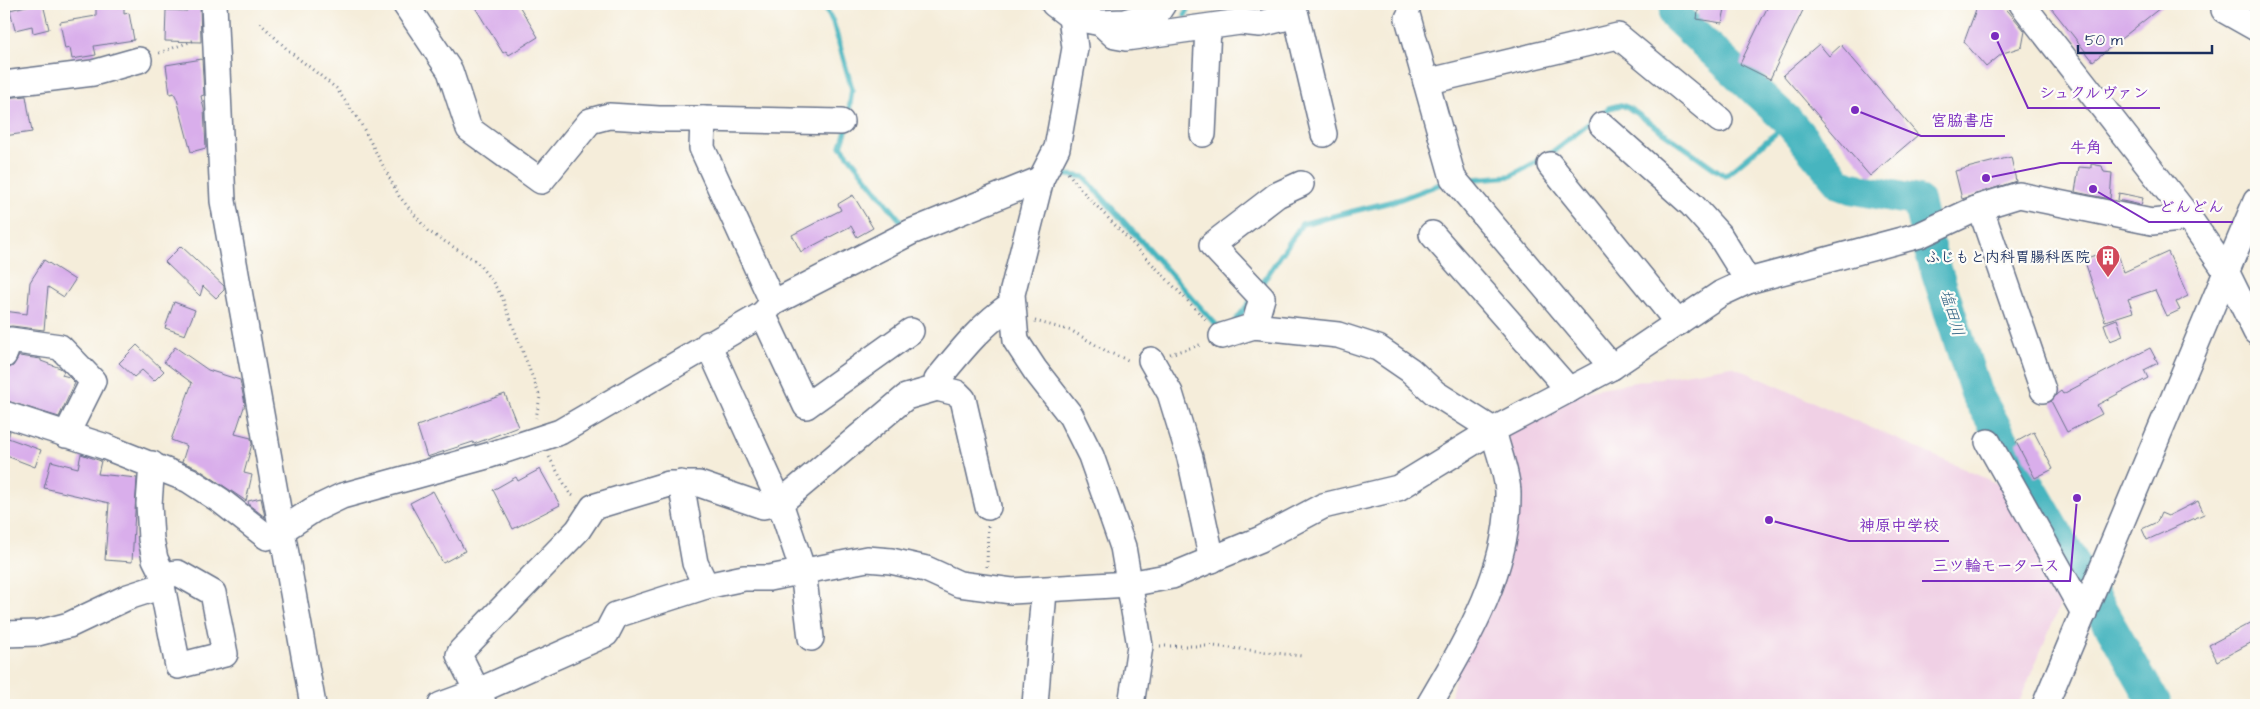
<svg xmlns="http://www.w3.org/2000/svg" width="2260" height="709" viewBox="0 0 2260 709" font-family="'Architects Daughter','Klee One',sans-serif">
  <rect width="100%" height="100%" fill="#fdfcf7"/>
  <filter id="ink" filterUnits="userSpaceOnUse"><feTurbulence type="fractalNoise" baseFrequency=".02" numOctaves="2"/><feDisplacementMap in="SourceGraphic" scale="10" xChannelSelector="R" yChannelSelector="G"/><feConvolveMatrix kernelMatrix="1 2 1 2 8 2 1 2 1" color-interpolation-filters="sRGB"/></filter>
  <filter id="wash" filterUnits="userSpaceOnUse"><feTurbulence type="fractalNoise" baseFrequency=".0096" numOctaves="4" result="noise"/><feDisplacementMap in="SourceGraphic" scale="20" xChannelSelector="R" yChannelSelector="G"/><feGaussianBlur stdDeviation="1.12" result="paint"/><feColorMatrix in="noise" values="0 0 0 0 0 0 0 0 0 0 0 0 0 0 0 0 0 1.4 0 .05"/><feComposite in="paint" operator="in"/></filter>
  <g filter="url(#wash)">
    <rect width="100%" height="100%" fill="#f5edda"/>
    <!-- built -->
    <polygon fill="#f0d0e5" points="1732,366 2007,488 2065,593 2018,705 1449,705 1456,673 1515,493 1507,429 1582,391"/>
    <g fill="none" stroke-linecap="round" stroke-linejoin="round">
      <!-- stream -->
      <g stroke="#46b5bf" stroke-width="5.5">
        <polyline points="823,4 833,22 852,89 848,119"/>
        <polyline points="1185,15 1191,4"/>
        <polyline points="847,128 841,146 904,225 906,224"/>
        <polyline points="1051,173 1084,177 1218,327 1222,327"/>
        <polyline points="1463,180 1511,176 1550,154 1609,108 1621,105 1629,108 1725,176 1789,122"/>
        <polyline points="1260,286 1302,224 1398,200 1448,181"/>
        <polyline points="1234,323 1250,302"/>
      </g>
      <!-- river -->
      <polyline stroke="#46b5bf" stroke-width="32" points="1678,4 1675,16 1789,122 1840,183 1852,188 1918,201 1930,251 1976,393 2156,705"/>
    </g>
    <g id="blocks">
      <!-- building -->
      <g fill="#d9aeeb">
        <polygon points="34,4 43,4 49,29 33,33 32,26 15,30 10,10"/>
        <polygon points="96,4 124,4 124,14 129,13 134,40 94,46 96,55 72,59 70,48 65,49 60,22 96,16"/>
        <polygon points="187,4 200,4 201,42 165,41 166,10 187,11"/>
        <polygon points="473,4 518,4 538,37 509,55 506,51 503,53"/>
        <polygon points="1699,4 1726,4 1722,23 1697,19"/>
        <polygon points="1769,4 1806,4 1770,79 1740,64"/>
        <polygon points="1978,4 2002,4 2025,31 2022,47 2003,53 1986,67 1964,42"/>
        <polygon points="2048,4 2165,4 2093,61"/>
        <polygon points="1819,44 1829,56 1841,45 1918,135 1870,176 1783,75"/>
        <polygon points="202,59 204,95 201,96 204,109 206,148 191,152 177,99 174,93 170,94 166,65"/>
        <polygon points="26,96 32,132 4,136 4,98"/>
        <polygon points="2011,157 2016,181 1962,199 1955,171"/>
        <polygon points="2091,164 2102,166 2104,172 2112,173 2110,199 2075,192 2079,167 2091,168"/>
        <polygon points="2119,193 2143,198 2141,205 2118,200"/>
        <polygon points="853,195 873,228 857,237 851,226 801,252 792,235 841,210 838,204"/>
        <polygon points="181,246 224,286 224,290 216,298 203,286 200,296 165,262"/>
        <polygon points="2116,248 2124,272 2168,252 2188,296 2176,302 2180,310 2167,316 2155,290 2128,299 2133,312 2105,321 2084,259"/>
        <polygon points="44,260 75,280 64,297 48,287 44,330 12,326 4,327 4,311 27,314 30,282"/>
        <polygon points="174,302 195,310 185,335 165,328"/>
        <polygon points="2117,319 2123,336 2110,341 2104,324"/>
        <polygon points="137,345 164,371 154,381 142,370 134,377 119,363"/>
        <polygon points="175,347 208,370 240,380 245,404 235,434 251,438 252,444 244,473 252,475 246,501 197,468 182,462 187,446 171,440 192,383 164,362"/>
        <polygon points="2150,348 2158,363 2144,370 2148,378 2097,405 2102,414 2067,432 2051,401 2057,394 2061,391 2063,394"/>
        <polygon points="19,356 41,359 41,361 60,368 64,371 62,375 69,377 75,383 59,417 4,400 7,369 13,366"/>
        <polygon points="505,394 518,427 474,444 473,442 427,457 417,426"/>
        <polygon points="4,429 10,431 8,438 41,450 35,467 4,455"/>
        <polygon points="2034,432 2053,469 2035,478 2016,442"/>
        <polygon points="81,454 101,461 98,474 137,478 132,562 105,560 109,503 44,488 51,461 78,468"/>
        <polygon points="540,469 560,505 513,529 493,490 516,477 518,481"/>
        <polygon points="433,491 465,551 443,563 410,503"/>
        <polygon points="261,498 265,517 249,505 248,501"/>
        <polygon points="2198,501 2204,514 2147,540 2142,529 2157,522 2161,513 2168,516"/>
        <polygon points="2256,620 2256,640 2217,661 2209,645"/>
      </g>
    </g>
  </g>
  <g filter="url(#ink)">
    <use href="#blocks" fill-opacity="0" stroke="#677289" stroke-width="1"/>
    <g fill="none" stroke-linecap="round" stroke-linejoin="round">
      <defs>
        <g id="minor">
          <polyline points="214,4 223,201 313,705"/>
          <polyline points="405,4 450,71 469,129 541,181 590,121 609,116 659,119 703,119 702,148 773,303"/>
          <polyline points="1054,4 1071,17 1101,23 1124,22 1157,13 1163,4"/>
          <polyline points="2022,4 2189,218 2226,271 2256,332"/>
          <polyline points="2225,4 2224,10 2256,28"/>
          <polyline points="1071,17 1075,48 1057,148 1041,179 1012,294 1016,341 1035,370 1071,416 1091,456 1123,547 1140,646 1131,705"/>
          <polyline points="1408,18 1453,178 1612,367"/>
          <polyline points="1101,23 1115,36 1126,38 1240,22 1260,24 1296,15 1324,134"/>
          <polyline points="1426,82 1618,36 1720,120"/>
          <polyline points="4,84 93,73 139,60"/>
          <polyline points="703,119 841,122"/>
          <polyline points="1602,125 1692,205 1720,236 1748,281"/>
          <polyline points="1203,134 1208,27"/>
          <polyline points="1550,165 1678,323"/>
          <polyline points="1980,207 2043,390"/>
          <polyline points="1432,234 1569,390"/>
          <polyline points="763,314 806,406 911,331"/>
          <polyline points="1254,326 1262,298 1212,245 1277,195 1301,184"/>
          <path d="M1222,336L1254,326L1338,335L1378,348L1410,370L1435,393L1493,430C1497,448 1508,475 1508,493C1509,571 1467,640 1429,705"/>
          <polyline points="708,344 780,503 803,571 811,638"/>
          <polyline points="4,355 10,340 60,347 93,381 66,435"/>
          <polyline points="1151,360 1170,393 1190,458 1212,560"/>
          <polyline points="937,388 957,393 963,399 988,507"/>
          <polyline points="4,414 106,447 189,480 221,501 267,537 281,531 313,510 342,496 487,456 560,432 763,314 773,303 911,232 1041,179"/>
          <polyline points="1988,442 2084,613"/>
          <polyline points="681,483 695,563 706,586"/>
          <polyline points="162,586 178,666 225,654 213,593 178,573 163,575"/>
          <polyline points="4,634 38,633 69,625 128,597 162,586 163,575 155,559 151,539 149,504 152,464"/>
          <polyline points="441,705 476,692 606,634 616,615 706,586 744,578 769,578 867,559 891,561 926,569 959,584 1012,591 1129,584 1172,576 1261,539 1323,506 1398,488 1493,430 1612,367 1720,294 1748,281 1920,235 1980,207 2019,195 2152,222 2189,218"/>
          <path d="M484,705L459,655L461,651L578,530L593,507L669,484H699L763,506L780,503L906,397L937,388V380C960,352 982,324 1012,304"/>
          <polyline points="1035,705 1044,591"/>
          <polyline points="2045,705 2256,201"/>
        </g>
      </defs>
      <!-- minor casing -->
      <use href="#minor" stroke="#677289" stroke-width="28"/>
      <!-- path -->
      <g stroke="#677289" stroke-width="3" stroke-dasharray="1 4" stroke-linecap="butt">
        <polyline points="260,23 289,51 336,88 360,122 399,196 428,231 476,261 492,281 502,297 540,397 536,418"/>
        <polyline points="159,53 195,40"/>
        <polyline points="1068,173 1086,195 1207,321"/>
        <polyline points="1035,321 1072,331 1108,352 1130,361"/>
        <polyline points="1170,354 1203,344"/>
        <polyline points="549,457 570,494 575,497"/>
        <polyline points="987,567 988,525"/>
        <polyline points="1160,646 1213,646 1302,656"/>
      </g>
      <!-- minor -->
      <use href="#minor" stroke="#fff" stroke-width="25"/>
    </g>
  </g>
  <!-- icons -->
  <defs>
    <symbol id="building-pin" viewBox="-11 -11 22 30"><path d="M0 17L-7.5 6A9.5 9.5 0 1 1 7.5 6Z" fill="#d1495b" stroke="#fdfcf7"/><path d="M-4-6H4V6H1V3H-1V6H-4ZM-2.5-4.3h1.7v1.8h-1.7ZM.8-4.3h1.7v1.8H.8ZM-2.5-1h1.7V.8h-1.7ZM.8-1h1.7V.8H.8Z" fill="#fff"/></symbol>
  </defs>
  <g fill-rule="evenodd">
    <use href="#building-pin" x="2094" y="243" width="28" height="38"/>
  </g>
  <g text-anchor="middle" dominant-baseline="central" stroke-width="4.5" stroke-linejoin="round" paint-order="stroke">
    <!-- poi labels -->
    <g font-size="15" font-weight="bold" fill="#1b2f5e" stroke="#fdfcf7" text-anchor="end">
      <text x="2090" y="257">ふじもと内科胃腸科医院</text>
    </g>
    <!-- water labels -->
    <g font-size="16" font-style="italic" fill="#2a5e80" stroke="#fdfcf7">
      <text transform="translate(1952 313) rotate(73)">塩田川</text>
    </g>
  </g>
  <!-- callouts -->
  <path fill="none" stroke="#7b2cbf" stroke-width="2" d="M1995 36L2028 108H2160M1855 110L1921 136H2005M1986 178L2060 163H2112M2093 189L2149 222H2233M1769 520L1849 541H1949M2077 498L2070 581H1922"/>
  <g fill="#7b2cbf" stroke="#fdfcf7" stroke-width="2">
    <circle cx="1995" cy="36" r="5"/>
    <circle cx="1855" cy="110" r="5"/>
    <circle cx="1986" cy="178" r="5"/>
    <circle cx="2093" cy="189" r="5"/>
    <circle cx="1769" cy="520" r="5"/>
    <circle cx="2077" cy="498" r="5"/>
  </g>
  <g font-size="16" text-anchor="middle" font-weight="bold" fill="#7b2cbf" stroke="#fdfcf7" stroke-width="4.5" stroke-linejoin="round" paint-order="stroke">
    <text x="2094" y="98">シュクルヴァン</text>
    <text x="1963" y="126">宮脇書店</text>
    <text x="2086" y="153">牛角</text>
    <text x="2191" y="212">どんどん</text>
    <text x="1899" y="531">神原中学校</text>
    <text x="1996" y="571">三ツ輪モータース</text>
  </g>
  <!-- margin -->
  <rect width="2260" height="709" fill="none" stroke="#fdfcf7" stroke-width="20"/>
  <!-- scale -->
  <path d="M2078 45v8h134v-8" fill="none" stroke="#1b2f5e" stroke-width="2.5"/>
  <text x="2085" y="45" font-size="15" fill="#1b2f5e" stroke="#fdfcf7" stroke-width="4" paint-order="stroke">50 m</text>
</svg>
